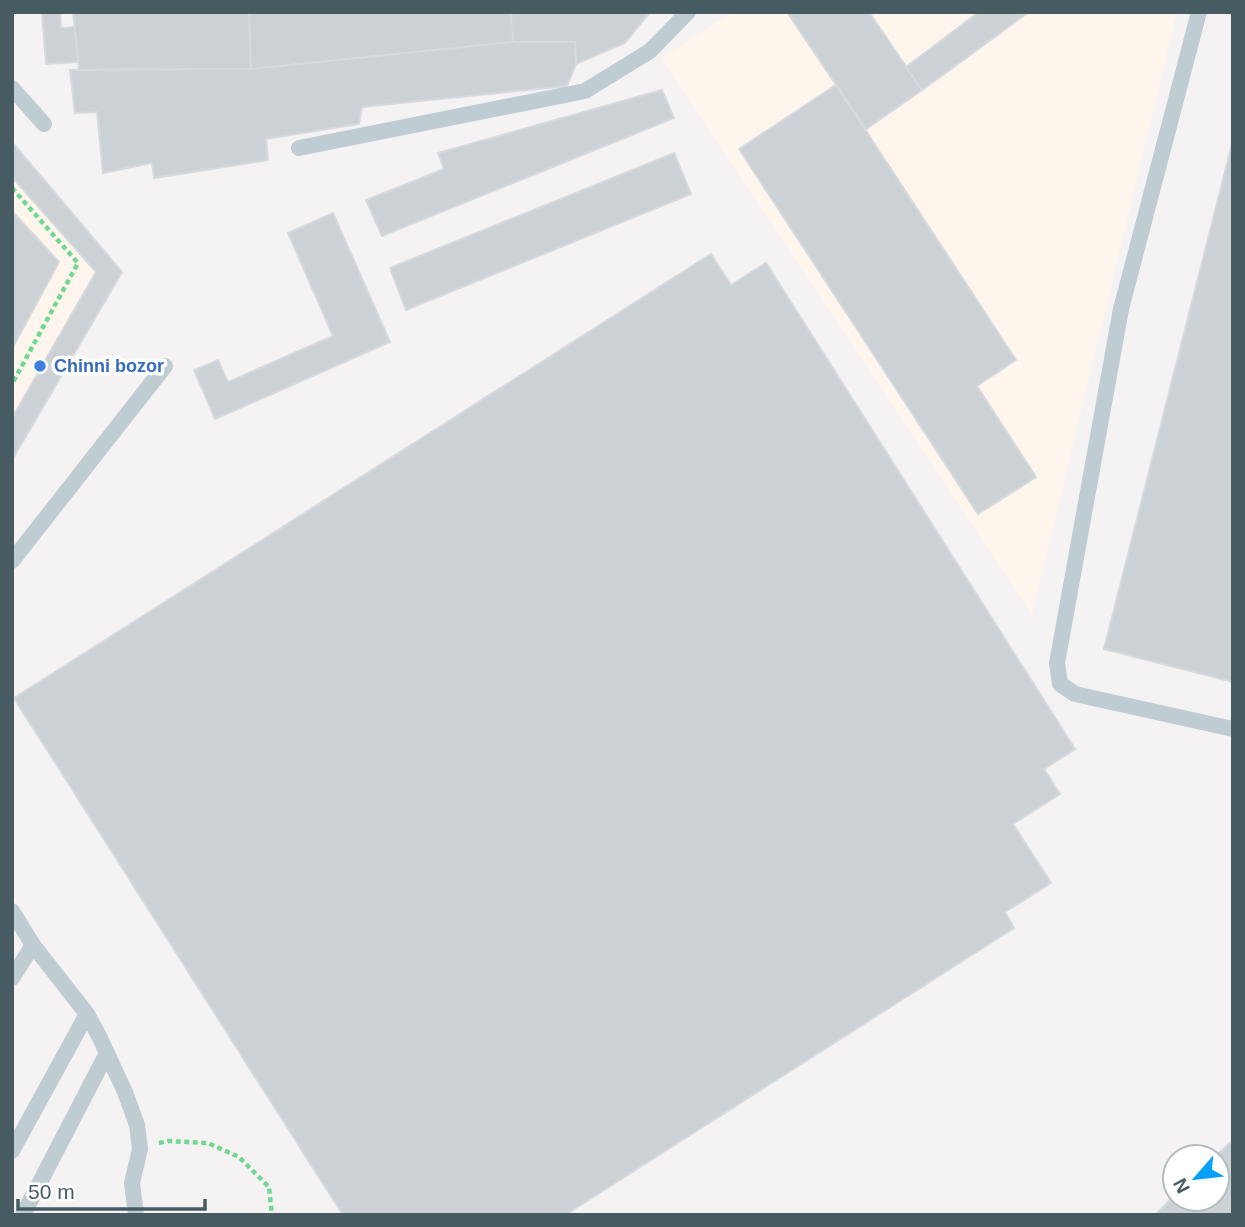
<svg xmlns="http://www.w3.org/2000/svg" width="1245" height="1227" viewBox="0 0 1245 1227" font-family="Arial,sans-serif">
  <rect width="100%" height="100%" fill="#f5f2f3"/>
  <!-- commercial -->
  <g fill="#fef6ed">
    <polygon points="732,12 1177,12 1032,615 661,58"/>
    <polygon points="12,142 122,272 12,460"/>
  </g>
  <!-- building -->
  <g fill="#cbd1d5" stroke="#d6dade" stroke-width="2">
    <polygon points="42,12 60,12 61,28 75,27 78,62 46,64"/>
    <polygon points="73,12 249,12 251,69 79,70"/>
    <polygon points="249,12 511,12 513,42 251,69"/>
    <polygon points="511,12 650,12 625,43 576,64 575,42 513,42"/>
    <polygon points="787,12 869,12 922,90 866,129"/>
    <polygon points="979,12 1029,12 922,90 906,67"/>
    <polygon points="513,42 575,42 576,64 567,86 362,107 359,124 266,139 268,160 154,178 152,163 103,173 97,112 75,113 70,70 251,69"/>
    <polygon points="836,85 1016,360 977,386 1036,477 978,514 739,149"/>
    <polygon points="662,90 674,118 382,236 366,200 444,169 438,153"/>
    <polygon points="1233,140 1233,682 1104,649"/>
    <polygon points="12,142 122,272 12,460 12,418 96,272 12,177"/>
    <polygon points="674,153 691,194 406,310 390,268"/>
    <polygon points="12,211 59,262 12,349"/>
    <polygon points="333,213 390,342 215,419 194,370 218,360 228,382 333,336 288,233"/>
    <polygon points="711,254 731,285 766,263 1075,749 1044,769 1060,794 1013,824 1051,883 1005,912 1014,928 565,1215 343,1215 14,698"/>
    <polygon points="1233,1140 1233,1215 1155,1215 1175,1195 1175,1199 1217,1199 1217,1157 1215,1157"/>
  </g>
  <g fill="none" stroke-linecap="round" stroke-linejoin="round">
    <!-- path -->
    <g stroke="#71d891" stroke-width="4.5" stroke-dasharray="5 3.5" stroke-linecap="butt">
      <polyline points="12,188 78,263 12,384"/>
      <polyline points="159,1143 168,1141 208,1143 239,1157 269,1187 272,1215"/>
    </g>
    <!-- lane -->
    <g stroke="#bfcdd3" stroke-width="16">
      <polyline points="1199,12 1121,309 1057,663 1060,684 1075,694 1233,729"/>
      <polyline points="12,88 44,124"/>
      <polyline points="299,148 585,91 650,51 688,12"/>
      <polyline points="12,561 165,366"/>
      <polyline points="12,911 33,945"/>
      <polyline points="12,978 33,945 87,1014 99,1036 125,1092 137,1125 140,1149 132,1183 136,1215"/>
      <polyline points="12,1151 87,1014"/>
      <polyline points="23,1215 107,1053"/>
    </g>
  </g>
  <!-- markers -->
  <circle fill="#3f7fe0" stroke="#fff" stroke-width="2.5" cx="40" cy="366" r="7"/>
  <g text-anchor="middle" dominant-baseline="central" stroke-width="7" stroke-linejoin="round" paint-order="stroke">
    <!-- shop labels -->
    <g font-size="18" font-weight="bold" fill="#366cbe" stroke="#fff" text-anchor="start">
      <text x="54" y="366">Chinni bozor</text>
    </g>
  </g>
  <!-- border -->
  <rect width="1245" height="1227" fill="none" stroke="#475b62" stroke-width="28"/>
  <!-- north arrow -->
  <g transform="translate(1196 1178) rotate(242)"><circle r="33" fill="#ffffff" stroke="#b5bdc0" stroke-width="2"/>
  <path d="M0-5L12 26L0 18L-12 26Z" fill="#06a0fb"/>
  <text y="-10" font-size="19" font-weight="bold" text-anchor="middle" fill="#475b62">N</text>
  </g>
  <!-- scale -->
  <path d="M18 1199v10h187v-10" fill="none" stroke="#475b62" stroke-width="3.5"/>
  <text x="28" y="1199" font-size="21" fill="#475b62" stroke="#ffffff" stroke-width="5" paint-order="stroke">50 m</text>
</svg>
